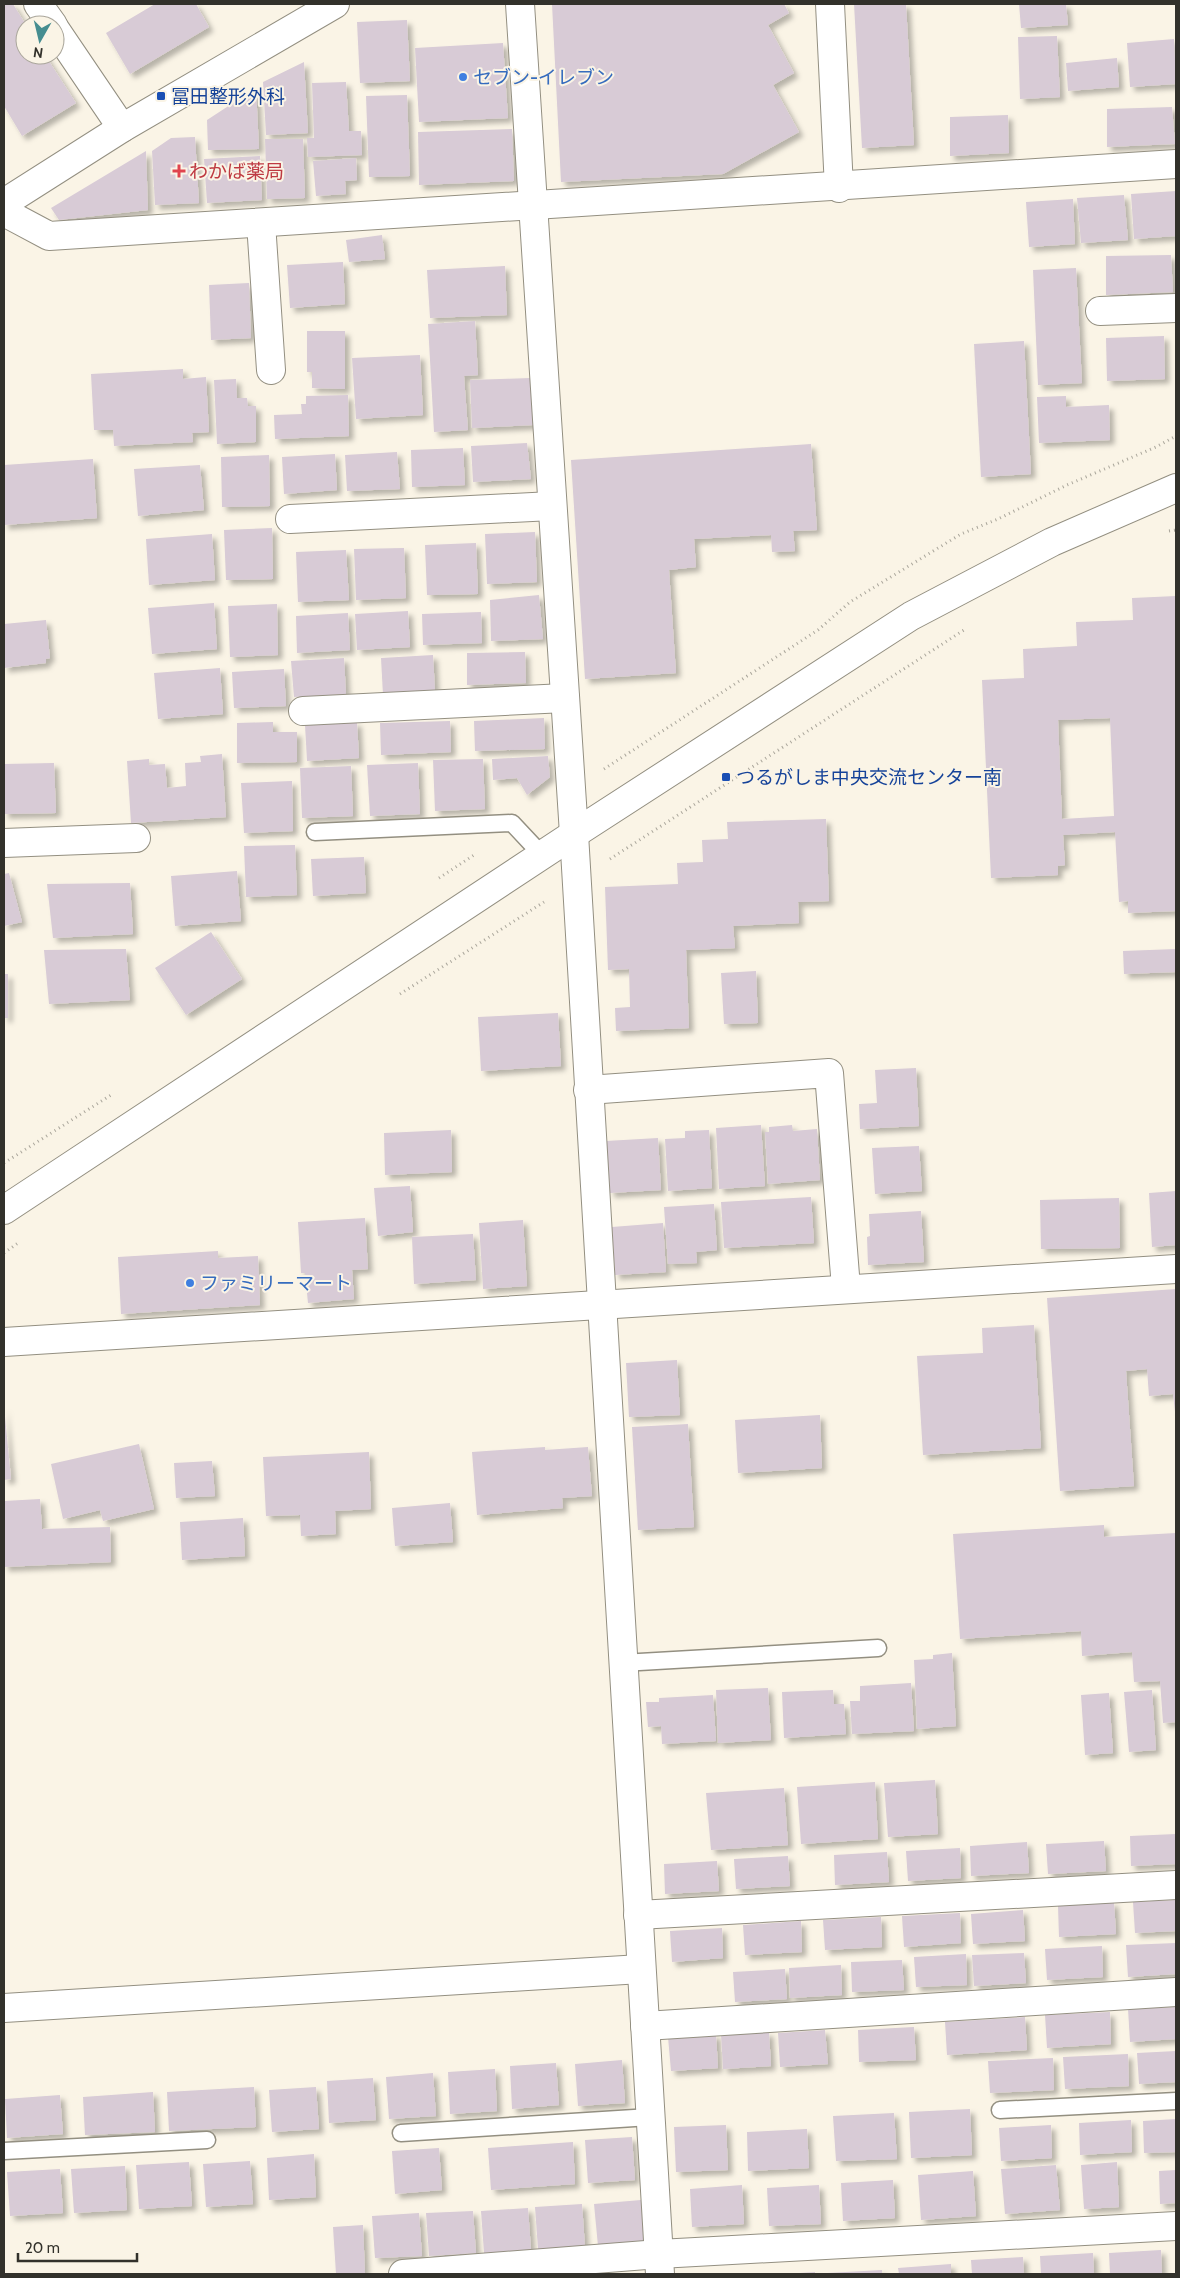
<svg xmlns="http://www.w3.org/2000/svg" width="1180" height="2278" viewBox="0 0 1180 2278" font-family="Cabin,'Noto Sans JP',sans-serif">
  <defs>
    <filter id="shadow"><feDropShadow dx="4.5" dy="4.5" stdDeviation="2.5" flood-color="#0004"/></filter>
  </defs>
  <rect width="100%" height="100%" fill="#faf4e6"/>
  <!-- building -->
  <g fill="#d8cbd6" fill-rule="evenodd" filter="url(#shadow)">
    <polygon points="4,4 13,4 26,25 25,55 45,55 76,103 22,136 4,106"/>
    <polygon points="155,4 196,4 209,27 130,74 106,33"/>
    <polygon points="552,4 784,4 789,13 768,25 794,73 773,85 799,132 723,174 561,182"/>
    <polygon points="854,4 906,4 914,145 862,148"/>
    <polygon points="1019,4 1066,4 1068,25 1021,28"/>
    <polygon points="407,20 410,81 360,83 357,22"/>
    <polygon points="1057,36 1060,97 1020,99 1018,37"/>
    <polygon points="1174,39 1176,84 1130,87 1127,43"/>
    <polygon points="503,43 508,118 419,122 415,48"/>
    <polygon points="1117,58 1119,87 1068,91 1066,63"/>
    <polygon points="304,62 308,133 266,135 263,82"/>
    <polygon points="346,82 349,131 361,131 362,155 308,157 307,138 314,138 312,83"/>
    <polygon points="256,88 259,149 208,150 207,120"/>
    <polygon points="407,95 410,176 369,177 366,96"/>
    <polygon points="1172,107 1175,144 1107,147 1107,109"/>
    <polygon points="1008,115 1009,153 950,156 950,117"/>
    <polygon points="512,129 514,181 419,185 418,132"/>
    <polygon points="195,137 199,203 155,205 152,151 171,138"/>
    <polygon points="265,139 303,139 305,198 267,199"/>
    <polygon points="146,151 148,210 59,220 51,208"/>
    <polygon points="260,156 262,200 207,203 204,159"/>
    <polygon points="356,158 357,180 345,181 346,194 316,196 313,161"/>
    <polygon points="1176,191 1176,236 1134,239 1131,194"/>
    <polygon points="1124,195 1128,240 1081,243 1077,198"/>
    <polygon points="1073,199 1075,244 1029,247 1026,202"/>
    <polygon points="382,235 385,259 349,262 346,240"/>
    <polygon points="1171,255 1173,292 1106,295 1106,256"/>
    <polygon points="343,262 345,304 290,308 287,265"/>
    <polygon points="505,266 507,315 430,318 427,270"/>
    <polygon points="1076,268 1082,383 1038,385 1033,270"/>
    <polygon points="249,283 251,338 211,340 209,285"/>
    <polygon points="475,321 478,375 464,376 468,430 434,432 428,324"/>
    <polygon points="307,331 345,331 345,389 312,388 312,372 307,372"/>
    <polygon points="1164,336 1165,379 1107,381 1106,338"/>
    <polygon points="1024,341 1031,474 981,477 974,344"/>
    <polygon points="420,355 423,415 356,419 352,358"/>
    <polygon points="183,369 183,379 206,377 209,432 192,433 193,442 114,446 113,430 94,430 91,374"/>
    <polygon points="531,378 533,425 472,428 470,380"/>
    <polygon points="236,379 237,398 247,398 248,406 256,406 256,442 217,444 214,380"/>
    <polygon points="348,395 349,436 275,439 274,415 302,414 301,404 306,404 306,396"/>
    <polygon points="1066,396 1066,407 1109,405 1110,440 1039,443 1037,397"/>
    <polygon points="527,443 531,479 473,482 471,446"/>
    <polygon points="811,444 817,530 793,531 795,551 772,552 771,535 694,539 696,567 669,570 676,673 585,679 571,460"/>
    <polygon points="463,448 465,485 412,487 411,450"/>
    <polygon points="397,452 400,489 347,491 345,455"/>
    <polygon points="335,454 337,490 284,494 282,457"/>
    <polygon points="269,455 270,506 222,507 221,457"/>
    <polygon points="93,459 97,518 4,525 4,465"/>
    <polygon points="200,465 204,510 138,516 134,469"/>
    <polygon points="272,528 273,579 226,580 224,530"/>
    <polygon points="535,532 537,582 487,584 485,534"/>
    <polygon points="212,534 215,580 149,585 146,539"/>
    <polygon points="476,543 478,594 427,595 425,545"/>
    <polygon points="404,548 406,598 356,600 354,549"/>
    <polygon points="346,550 349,600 298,602 296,552"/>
    <polygon points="539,595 543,639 491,641 490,600"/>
    <path d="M1176,596V911L1128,913V901L1119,902L1115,832L1063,835L1065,865L1058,866V875L991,878L982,680L1024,678L1023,649L1077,646L1076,622L1133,620L1132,598ZM1110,718L1114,816L1062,819L1058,720Z"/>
    <polygon points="214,603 217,649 152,654 148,608"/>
    <polygon points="277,604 278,655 230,657 228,606"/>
    <polygon points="408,611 410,647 357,650 355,614"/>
    <polygon points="481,612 482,643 423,645 422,614"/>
    <polygon points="348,613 350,650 297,653 296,616"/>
    <polygon points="46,620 50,658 46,659 46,663 4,668 4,624"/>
    <polygon points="525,652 526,683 467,685 467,653"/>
    <polygon points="433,655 435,691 383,695 381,658"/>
    <polygon points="344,658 346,694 294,697 291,661"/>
    <polygon points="220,668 223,714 158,719 154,673"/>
    <polygon points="284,669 286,706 234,708 232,672"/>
    <polygon points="544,718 545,749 475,751 474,721"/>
    <polygon points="450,721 451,752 381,755 380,723"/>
    <polygon points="273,722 273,732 297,732 297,762 237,763 237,723"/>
    <polygon points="357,722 359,758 307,761 305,725"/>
    <polygon points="222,754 226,817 131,823 127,761 149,759 149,765 165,764 167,788 186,786 185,763 201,762 200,756"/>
    <polygon points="548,756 550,777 527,795 517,778 493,780 492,759"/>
    <polygon points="483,759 485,809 435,811 433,760"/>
    <polygon points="54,763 56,813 4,814 4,764"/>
    <polygon points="418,763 420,814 370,816 367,765"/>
    <polygon points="351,766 353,816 302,818 300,768"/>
    <polygon points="292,781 293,831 244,833 241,783"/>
    <polygon points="826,819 829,901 798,902 799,923 733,926 735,948 686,950 689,1028 616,1031 615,1008 630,1007 629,969 608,970 605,887 678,884 677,863 703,862 702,840 728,839 727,822"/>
    <polygon points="295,845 297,895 246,897 244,846"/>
    <polygon points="364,857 366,893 313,896 311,859"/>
    <polygon points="237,871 241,921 175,926 171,876"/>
    <polygon points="9,873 22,922 4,926 4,874"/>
    <polygon points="130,883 133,934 53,938 47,884"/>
    <polygon points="211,932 242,979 186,1015 155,968"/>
    <polygon points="126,949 130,1000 49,1004 44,950"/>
    <polygon points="1176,949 1176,972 1124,974 1123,951"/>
    <polygon points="756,971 758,1023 724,1024 721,973"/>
    <rect x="4" y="974" width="4" height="44"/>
    <polygon points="558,1013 561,1066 481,1071 478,1017"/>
    <polygon points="916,1068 919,1126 860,1129 859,1104 877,1103 875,1070"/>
    <polygon points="761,1125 765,1186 719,1189 716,1128"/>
    <polygon points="792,1125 793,1131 817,1129 820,1180 768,1184 765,1132 769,1132 769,1127"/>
    <polygon points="451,1130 452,1172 385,1175 384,1133"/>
    <polygon points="709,1130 712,1188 668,1191 665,1139 685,1138 685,1131"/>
    <polygon points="658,1138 661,1190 610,1193 606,1141"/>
    <polygon points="919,1146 922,1191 875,1194 872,1148"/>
    <polygon points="410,1186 413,1232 378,1236 374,1188"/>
    <polygon points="1176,1191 1176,1245 1152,1247 1149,1193"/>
    <polygon points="811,1197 814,1243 724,1248 721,1202"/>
    <polygon points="1119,1198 1120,1248 1041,1249 1040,1200"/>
    <polygon points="714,1204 717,1250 696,1252 697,1263 668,1264 664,1207"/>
    <polygon points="921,1211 924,1262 868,1265 867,1237 870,1236 869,1214"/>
    <polygon points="365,1218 368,1269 352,1270 354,1299 308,1303 305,1273 301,1273 298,1222"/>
    <polygon points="523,1220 527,1286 483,1289 479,1223"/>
    <polygon points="663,1223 666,1272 615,1275 612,1227"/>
    <polygon points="473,1234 476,1280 414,1284 412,1237"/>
    <polygon points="218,1251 218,1258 258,1256 260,1305 121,1314 118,1257"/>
    <polygon points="1176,1289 1176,1421 1173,1394 1149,1396 1147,1369 1126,1371 1134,1486 1060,1491 1047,1298"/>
    <polygon points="1034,1325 1041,1448 923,1455 917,1356 983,1353 982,1328"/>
    <polygon points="677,1360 680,1415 629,1417 626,1363"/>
    <polygon points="4,1406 11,1479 4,1480"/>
    <polygon points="820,1415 822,1468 738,1473 735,1420"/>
    <polygon points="688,1424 694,1527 638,1530 632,1427"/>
    <polygon points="139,1444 154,1509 103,1521 100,1510 63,1519 51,1464"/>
    <polygon points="545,1447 545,1450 588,1447 592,1496 562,1498 563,1508 477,1515 472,1452"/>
    <polygon points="369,1452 371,1509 335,1511 336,1534 301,1536 300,1515 266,1516 263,1457"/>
    <polygon points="212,1461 215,1496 176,1498 174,1463"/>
    <polygon points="40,1499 42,1529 110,1527 111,1562 4,1567 4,1501"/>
    <polygon points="450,1503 453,1542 395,1546 392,1508"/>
    <polygon points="243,1518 245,1556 182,1560 180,1522"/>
    <polygon points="1104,1525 1104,1537 1176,1533 1176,1722 1163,1723 1160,1681 1134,1682 1132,1652 1082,1656 1081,1631 960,1639 953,1534"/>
    <polygon points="952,1653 956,1726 917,1729 914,1660 933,1659 933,1655"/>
    <polygon points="911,1683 914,1731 852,1734 850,1701 860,1701 860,1686"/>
    <polygon points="768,1688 771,1740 718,1743 716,1690"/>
    <polygon points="833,1690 834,1704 844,1704 846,1734 784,1738 782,1692"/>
    <polygon points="1152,1690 1156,1750 1129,1752 1124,1692"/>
    <polygon points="1109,1693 1113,1753 1085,1755 1081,1695"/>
    <polygon points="713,1695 716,1741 662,1744 661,1726 648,1727 646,1702 659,1702 659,1698"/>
    <polygon points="935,1780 938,1834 888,1837 884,1783"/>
    <polygon points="875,1782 878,1839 801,1844 797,1787"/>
    <polygon points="784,1788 788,1845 711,1850 706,1793"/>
    <polygon points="1176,1834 1176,1864 1131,1866 1130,1836"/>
    <polygon points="1104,1841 1106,1871 1048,1874 1046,1844"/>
    <polygon points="1027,1842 1029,1873 971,1876 970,1846"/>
    <polygon points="960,1848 961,1878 908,1881 906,1851"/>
    <polygon points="887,1852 889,1882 835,1885 834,1855"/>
    <polygon points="788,1856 790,1886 736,1889 734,1859"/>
    <polygon points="717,1861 719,1891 665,1894 664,1864"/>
    <polygon points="1176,1900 1176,1931 1135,1933 1133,1902"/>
    <polygon points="1114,1902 1116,1934 1059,1937 1058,1906"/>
    <polygon points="1023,1910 1025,1941 973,1944 971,1914"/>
    <polygon points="960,1913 961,1943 904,1947 902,1916"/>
    <polygon points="881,1917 882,1947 825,1950 823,1920"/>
    <polygon points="801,1921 802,1952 745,1955 743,1925"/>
    <polygon points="722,1928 723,1958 672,1962 670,1931"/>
    <polygon points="1176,1943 1176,1974 1128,1977 1126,1945"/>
    <polygon points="1102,1946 1103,1977 1047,1980 1045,1949"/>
    <polygon points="1024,1953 1026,1983 974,1986 972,1955"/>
    <polygon points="966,1954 967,1985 916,1987 914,1957"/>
    <polygon points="902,1960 904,1990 852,1992 851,1962"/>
    <polygon points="841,1965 842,1995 790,1998 789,1968"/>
    <polygon points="785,1969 787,1999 735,2002 733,1972"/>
    <polygon points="1176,2007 1176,2039 1130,2042 1128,2009"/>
    <polygon points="1110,2012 1111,2044 1047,2048 1045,2015"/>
    <polygon points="1025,2017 1027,2050 947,2055 945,2022"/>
    <polygon points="914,2027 916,2060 859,2062 858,2030"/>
    <polygon points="825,2030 828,2064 780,2067 778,2033"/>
    <polygon points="769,2032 771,2066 723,2069 721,2035"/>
    <polygon points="716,2034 718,2068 671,2071 668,2037"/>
    <polygon points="1176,2051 1176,2082 1139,2084 1137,2053"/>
    <polygon points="1128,2054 1129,2086 1065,2089 1063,2057"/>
    <polygon points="1053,2058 1054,2090 990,2093 988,2061"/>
    <polygon points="622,2060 625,2103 578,2106 575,2064"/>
    <polygon points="556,2063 559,2105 512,2109 510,2066"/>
    <polygon points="495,2069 497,2111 450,2114 448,2072"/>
    <polygon points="433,2073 436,2116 389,2119 386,2077"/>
    <polygon points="373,2078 376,2120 329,2123 327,2081"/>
    <polygon points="254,2087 256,2127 169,2131 167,2092"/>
    <polygon points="316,2087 319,2129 272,2132 269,2090"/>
    <polygon points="153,2092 155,2132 85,2135 83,2097"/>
    <polygon points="60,2095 63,2134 7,2138 5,2099"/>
    <polygon points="970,2109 972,2155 911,2158 909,2112"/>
    <polygon points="894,2113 897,2159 836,2161 833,2116"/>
    <polygon points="1176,2119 1176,2152 1144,2153 1143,2121"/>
    <polygon points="1131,2120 1132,2152 1080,2155 1079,2123"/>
    <polygon points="726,2125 728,2170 676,2172 674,2127"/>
    <polygon points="1051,2125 1052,2158 1001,2161 999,2128"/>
    <polygon points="807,2129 809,2168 748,2171 747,2132"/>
    <polygon points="632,2137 635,2180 588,2183 585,2140"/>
    <polygon points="573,2142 575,2184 491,2190 488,2148"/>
    <polygon points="439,2148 442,2190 395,2194 392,2151"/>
    <polygon points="314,2154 316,2197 269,2200 267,2158"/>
    <polygon points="250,2161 253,2204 206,2207 203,2164"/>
    <polygon points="189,2162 192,2206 139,2209 136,2165"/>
    <polygon points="1117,2162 1119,2207 1084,2209 1081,2165"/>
    <polygon points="1056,2165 1060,2210 1005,2214 1001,2169"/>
    <polygon points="125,2166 127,2210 74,2213 71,2169"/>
    <polygon points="60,2169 63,2213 10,2216 7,2172"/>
    <polygon points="1176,2170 1176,2203 1160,2204 1159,2171"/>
    <polygon points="973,2171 976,2216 921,2220 918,2175"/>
    <polygon points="893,2180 895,2218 843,2221 841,2183"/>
    <polygon points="742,2185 744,2224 692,2227 690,2189"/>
    <polygon points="819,2185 821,2224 769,2226 767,2188"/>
    <polygon points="641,2200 644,2243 598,2246 594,2204"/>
    <polygon points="582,2204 585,2247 538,2249 535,2207"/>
    <polygon points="528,2208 531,2250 484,2253 481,2211"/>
    <polygon points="473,2211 476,2253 429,2256 426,2213"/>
    <polygon points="419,2213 422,2256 375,2258 372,2216"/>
    <polygon points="363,2225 365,2274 336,2274 333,2227"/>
    <polygon points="1161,2250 1162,2274 1110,2274 1109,2253"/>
    <polygon points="1093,2253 1094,2274 1041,2274 1040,2256"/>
    <polygon points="1023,2257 1024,2274 972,2274 971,2260"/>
    <polygon points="951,2264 951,2274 899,2274 898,2268"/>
    <polygon points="882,2270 882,2274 827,2274 827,2273"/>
    <polygon points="815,2272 815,2274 799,2274 799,2273"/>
  </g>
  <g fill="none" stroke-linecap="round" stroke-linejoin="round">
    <defs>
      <g id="lane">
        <polyline points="315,832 512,823 542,855"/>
        <polyline points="622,1663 878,1648"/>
        <polyline points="1000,2110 1176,2101"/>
        <polyline points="401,2133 650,2117"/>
        <polyline points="4,2151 207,2140"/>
      </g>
      <g id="street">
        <polyline points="38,4 53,25"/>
        <polyline points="520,4 574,834 660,2274"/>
        <polyline points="830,4 839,188"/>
        <polyline points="55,29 122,128"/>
        <path d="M4,212L49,236C425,213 801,191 1176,164"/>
        <polyline points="261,223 271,370"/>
        <polyline points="1100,311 1176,308"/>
        <polyline points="290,519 552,506"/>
        <polyline points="303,711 565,698"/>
        <polyline points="4,843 136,838"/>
        <polyline points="588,1090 829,1073 846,1288"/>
        <polyline points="4,1342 1176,1269"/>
        <polyline points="638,1915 1176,1885"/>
        <polyline points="4,2008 641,1969"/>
        <polyline points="645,2026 1176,1992"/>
        <polyline points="403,2274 659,2254 1176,2226"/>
      </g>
      <g id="secondary">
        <polyline points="4,203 122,128 335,4"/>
        <polyline points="4,1210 574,834 911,616 1052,542 1176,488"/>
      </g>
    </defs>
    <!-- lane casing -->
    <use href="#lane" stroke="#938f81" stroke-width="19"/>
    <!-- street casing -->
    <use href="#street" stroke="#938f81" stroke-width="30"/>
    <!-- secondary casing -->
    <use href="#secondary" stroke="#938f81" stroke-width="30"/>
    <!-- path -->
    <g stroke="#aaa69b" stroke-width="3" stroke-dasharray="1 4" stroke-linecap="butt">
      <polyline points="1169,531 1176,530"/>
      <polyline points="604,769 818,630 850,602 961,534 998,519 1067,485 1156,447 1176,436"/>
      <polyline points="610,859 964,630"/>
      <polyline points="439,878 474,855"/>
      <polyline points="400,994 544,902"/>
      <polyline points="4,1163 111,1095"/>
      <polyline points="4,1253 18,1243"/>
    </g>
    <!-- lane -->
    <use href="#lane" stroke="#fff" stroke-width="16"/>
    <!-- street -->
    <use href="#street" stroke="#fff" stroke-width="28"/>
    <!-- secondary -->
    <use href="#secondary" stroke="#fff" stroke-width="28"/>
  </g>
  <!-- markers -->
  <g fill="#3f7fe0" stroke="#faf4e6" stroke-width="2">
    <circle cx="463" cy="77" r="5"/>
    <circle cx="190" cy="1283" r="5"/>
  </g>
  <g fill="#1a4fb4" stroke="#faf4e6" stroke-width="2">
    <rect x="156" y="91" width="10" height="10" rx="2.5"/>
    <rect x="721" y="772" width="10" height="10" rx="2.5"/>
  </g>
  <path fill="#e0444e" stroke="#faf4e6" stroke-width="2" d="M176.5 163.5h5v5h5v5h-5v5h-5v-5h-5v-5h5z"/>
  <g text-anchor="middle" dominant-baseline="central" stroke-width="4" stroke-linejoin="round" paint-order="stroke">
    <!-- shop labels -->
    <g font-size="19" fill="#366cbe" stroke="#faf4e6" text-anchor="start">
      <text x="473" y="77">セブン-イレブン</text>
      <text x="200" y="1283">ファミリーマート</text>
    </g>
    <!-- transit labels -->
    <g font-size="19" fill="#164399" stroke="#faf4e6" text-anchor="start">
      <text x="171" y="96">冨田整形外科</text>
      <text x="736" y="777">つるがしま中央交流センター南</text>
    </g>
    <!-- health labels -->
    <g font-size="19" fill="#be3a42" stroke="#faf4e6" text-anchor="start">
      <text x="189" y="171">わかば薬局</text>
    </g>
  </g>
  <!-- border -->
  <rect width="1180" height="2278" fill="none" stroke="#32312b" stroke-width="10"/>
  <!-- north arrow -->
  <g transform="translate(40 40) rotate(188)"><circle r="24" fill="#faf4e6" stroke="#aaa69b"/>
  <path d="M0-4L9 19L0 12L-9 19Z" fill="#458d90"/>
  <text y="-8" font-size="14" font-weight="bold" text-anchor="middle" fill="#32312b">N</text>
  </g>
  <!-- scale -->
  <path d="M18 2253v8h119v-8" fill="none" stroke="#32312b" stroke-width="2.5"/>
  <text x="25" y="2253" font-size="15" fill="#32312b" stroke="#faf4e6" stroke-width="4" paint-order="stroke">20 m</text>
</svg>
